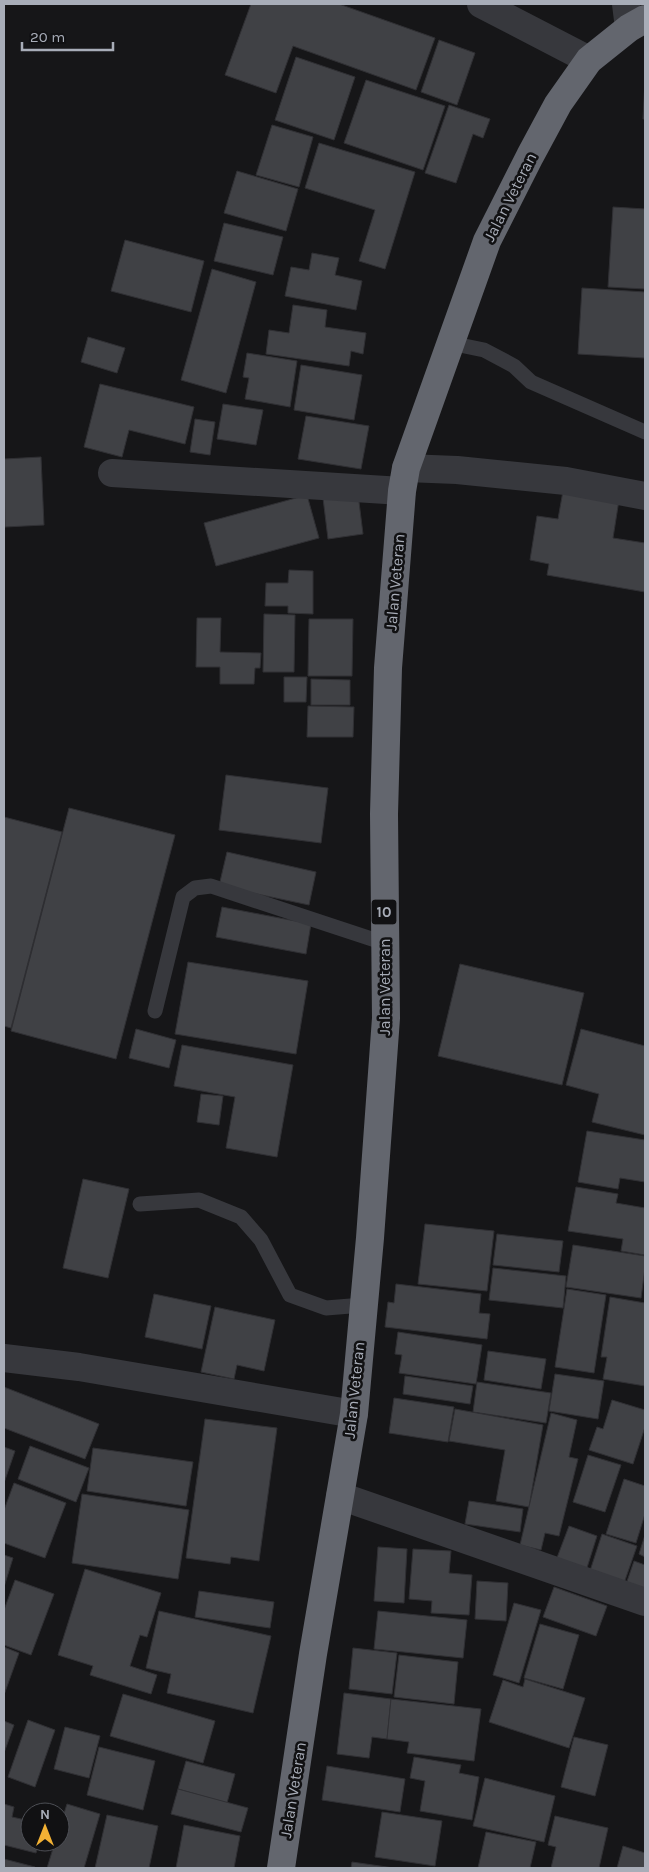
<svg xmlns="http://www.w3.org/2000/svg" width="649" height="1872" viewBox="0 0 649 1872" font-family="Karla,sans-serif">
  <rect width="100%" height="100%" fill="#161618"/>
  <!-- building -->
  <g fill="#404145" stroke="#303034">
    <polygon points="251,4 339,4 435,38 416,90 293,46 276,93 225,75"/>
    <polygon points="439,40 475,53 457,105 421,92"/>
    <polygon points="296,57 355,77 334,140 275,120"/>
    <polygon points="366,80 445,106 423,170 344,143"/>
    <polygon points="645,81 645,119 643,119"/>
    <polygon points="449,105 490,119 483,138 473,134 456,183 425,173"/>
    <polygon points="272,125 313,137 299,187 256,175"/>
    <polygon points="319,143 415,172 385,269 359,261 375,210 305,188"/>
    <polygon points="237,171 298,189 286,231 224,213"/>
    <polygon points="613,207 645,209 645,289 608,287"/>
    <polygon points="224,223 283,237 273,275 214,261"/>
    <polygon points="125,240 204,261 191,312 111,291"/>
    <polygon points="312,253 339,258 335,275 362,281 356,310 285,296 291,267 309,270"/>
    <polygon points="212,269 256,282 226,393 181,380"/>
    <polygon points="582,288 645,292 645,358 578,354"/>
    <polygon points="293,305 327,310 325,327 366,333 363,354 351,351 349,366 266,354 269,330 289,333"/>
    <polygon points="88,337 125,348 117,373 81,362"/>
    <polygon points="247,353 297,361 290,407 245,399 249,378 243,377"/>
    <polygon points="301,365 362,375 354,420 294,410"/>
    <polygon points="100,384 194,407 185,444 129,430 122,457 84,447"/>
    <polygon points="223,404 263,410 256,445 217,439"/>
    <polygon points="306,416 369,426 361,469 298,459"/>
    <polygon points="195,419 215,422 210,455 190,452"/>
    <polygon points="41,457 44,525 5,527 4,459"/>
    <polygon points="563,491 619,500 613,538 645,543 645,592 547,575 549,564 530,560 537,516 558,519"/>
    <polygon points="358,494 363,534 328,539 323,498"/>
    <polygon points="307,495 319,538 216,566 204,523"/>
    <polygon points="289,570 313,571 313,614 288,613 288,606 265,606 266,583 288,583"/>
    <polygon points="264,614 295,615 294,672 263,672"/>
    <polygon points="197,618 221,618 220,652 261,653 260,668 255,668 254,684 220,684 220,667 196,667"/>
    <polygon points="309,619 353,619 352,676 308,676"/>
    <polygon points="284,677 307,677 306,702 284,702"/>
    <polygon points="311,679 350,680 350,705 311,705"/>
    <polygon points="308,706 354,707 353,737 307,737"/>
    <polygon points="226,775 328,788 321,843 219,830"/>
    <polygon points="69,808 175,835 116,1059 11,1031"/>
    <polygon points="4,817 62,832 11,1028 4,1026"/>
    <polygon points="227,852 316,872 309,905 219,886"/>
    <polygon points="222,907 311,924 306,954 216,937"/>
    <polygon points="188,962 308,981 296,1054 175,1034"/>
    <polygon points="460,964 584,993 562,1085 438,1056"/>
    <polygon points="136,1029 176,1040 169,1068 129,1058"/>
    <polygon points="581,1029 645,1046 645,1135 592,1122 599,1094 566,1085"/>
    <polygon points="182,1045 293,1065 277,1157 226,1148 235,1097 174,1086"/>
    <polygon points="201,1094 223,1096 219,1125 197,1122"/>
    <polygon points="587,1131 645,1140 645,1182 620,1178 618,1189 578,1182"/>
    <polygon points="83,1179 129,1189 108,1278 63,1268"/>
    <polygon points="576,1187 618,1194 616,1203 645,1208 645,1255 621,1251 623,1239 568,1231"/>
    <polygon points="425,1224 494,1231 487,1291 418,1284"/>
    <polygon points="497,1234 563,1241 559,1272 493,1265"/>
    <polygon points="573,1245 645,1256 645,1268 641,1298 566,1287"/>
    <polygon points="493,1268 566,1276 563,1308 489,1300"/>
    <polygon points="396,1284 481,1294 479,1313 490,1314 487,1339 385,1327 388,1302 394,1303"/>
    <polygon points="567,1289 606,1295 594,1373 555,1367"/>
    <polygon points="154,1294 211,1306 202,1349 145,1337"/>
    <polygon points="610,1297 645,1303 645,1386 603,1379 607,1357 601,1357"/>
    <polygon points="215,1307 275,1320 264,1371 237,1365 234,1379 201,1372"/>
    <polygon points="398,1332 482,1345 476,1384 399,1373 402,1355 395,1354"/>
    <polygon points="488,1351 546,1359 541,1389 484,1380"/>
    <polygon points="555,1374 604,1381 598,1419 549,1411"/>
    <polygon points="405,1376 473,1386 470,1404 403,1394"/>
    <polygon points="477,1382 551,1393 546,1423 473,1412"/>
    <polygon points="4,1387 99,1424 85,1459 4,1428"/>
    <polygon points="394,1398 454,1407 448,1442 389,1433"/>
    <polygon points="612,1400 645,1410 645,1427 633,1464 589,1450 597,1427 603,1429"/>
    <polygon points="455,1409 543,1425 529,1507 496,1501 505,1450 449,1441"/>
    <polygon points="551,1413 577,1420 569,1457 578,1459 559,1536 545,1533 541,1550 520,1545"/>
    <polygon points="205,1419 277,1428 259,1561 231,1557 230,1564 186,1558"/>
    <polygon points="30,1446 89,1468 76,1502 18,1479"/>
    <polygon points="4,1447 15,1451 4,1483"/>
    <polygon points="93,1448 193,1462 186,1506 87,1491"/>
    <polygon points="588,1455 621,1465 605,1512 573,1502"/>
    <polygon points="624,1479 645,1486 645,1514 636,1543 606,1534"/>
    <polygon points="14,1483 66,1503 45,1558 4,1543 4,1510"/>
    <polygon points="82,1494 189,1510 178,1579 72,1563"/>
    <polygon points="469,1501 523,1509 520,1532 465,1524"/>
    <polygon points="569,1526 597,1536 585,1574 555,1563"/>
    <polygon points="602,1534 637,1546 623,1586 589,1574"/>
    <polygon points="645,1535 645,1557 639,1554"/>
    <polygon points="378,1547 407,1549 404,1603 374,1601"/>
    <polygon points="413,1549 451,1551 449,1573 472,1575 469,1615 431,1613 432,1601 409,1599"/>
    <polygon points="4,1555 13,1558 4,1587"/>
    <polygon points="634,1561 645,1565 645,1597 624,1590"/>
    <polygon points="85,1569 161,1593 147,1637 140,1635 130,1666 157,1675 151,1694 90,1675 93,1666 58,1655"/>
    <polygon points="15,1580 54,1594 31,1655 4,1645 4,1610"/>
    <polygon points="477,1581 508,1583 506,1621 475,1619"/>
    <polygon points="554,1587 607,1606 596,1636 543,1617"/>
    <polygon points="199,1591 274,1602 270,1628 195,1617"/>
    <polygon points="514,1603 541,1610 519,1683 493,1675"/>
    <polygon points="159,1611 271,1636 253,1713 167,1693 171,1674 146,1668"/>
    <polygon points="378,1611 467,1620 463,1658 374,1649"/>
    <polygon points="540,1624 579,1635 563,1689 524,1678"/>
    <polygon points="4,1647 19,1653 4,1695"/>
    <polygon points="353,1648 397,1653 392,1694 349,1689"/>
    <polygon points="399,1655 458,1662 454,1704 394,1697"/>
    <polygon points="525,1679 585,1698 569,1748 489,1722 503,1680 523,1687"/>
    <polygon points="344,1693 391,1699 387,1739 372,1737 369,1758 337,1754"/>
    <polygon points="123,1694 215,1721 203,1763 110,1736"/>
    <polygon points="391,1699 481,1709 474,1761 407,1753 409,1742 387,1739"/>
    <polygon points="28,1720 55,1730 35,1787 8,1777"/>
    <polygon points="4,1721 14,1725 4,1753"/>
    <polygon points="65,1727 100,1736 89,1778 54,1769"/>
    <polygon points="574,1737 608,1745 595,1796 561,1787"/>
    <polygon points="99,1747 155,1761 143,1810 87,1795"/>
    <polygon points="414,1757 461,1765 459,1773 479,1777 472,1820 420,1811 425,1781 410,1778"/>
    <polygon points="186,1761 235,1774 227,1803 178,1789"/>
    <polygon points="327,1766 405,1779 400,1812 322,1800"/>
    <polygon points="485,1778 555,1796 544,1842 473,1826"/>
    <polygon points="178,1789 248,1808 241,1832 171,1814"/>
    <polygon points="4,1804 14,1807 12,1817 30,1821 30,1842 39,1842 36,1853 4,1845"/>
    <polygon points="67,1804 100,1814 84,1868 47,1868 55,1842 60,1842 60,1826"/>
    <polygon points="382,1812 442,1821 435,1866 375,1857"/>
    <polygon points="107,1815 158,1826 149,1868 95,1868"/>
    <polygon points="555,1816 608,1828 599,1868 551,1868 556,1847 548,1845"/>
    <polygon points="184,1825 240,1836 234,1868 176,1868"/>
    <polygon points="486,1832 536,1842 530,1868 478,1868"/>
    <polygon points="623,1846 645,1853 645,1868 617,1868"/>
    <polygon points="4,1859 35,1867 35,1868 4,1868"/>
    <polygon points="352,1862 394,1868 351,1868"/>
  </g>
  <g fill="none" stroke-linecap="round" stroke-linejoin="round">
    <!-- lane -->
    <g stroke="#37383d" stroke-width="15">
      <polyline points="450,343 484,350 514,366 531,382 645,432"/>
      <polyline points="155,1011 183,897 195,888 211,886 384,943"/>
      <polyline points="140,1204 199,1200 241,1217 261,1240 290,1295 326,1308 363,1305"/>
    </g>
    <!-- street -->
    <g stroke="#37383d" stroke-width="28">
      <polyline points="481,4 589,60"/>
      <polyline points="626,4 629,28"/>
      <polyline points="406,468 457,470 566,481 645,496"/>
      <polyline points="112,473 402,491"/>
      <polyline points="4,1358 79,1367 354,1414"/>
      <polyline points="340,1496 645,1602"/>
    </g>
    <!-- highway -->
    <polyline stroke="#63666e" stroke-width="28" points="281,1868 313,1654 354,1414 370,1238 386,1018 384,814 388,668 402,491 406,468 487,241 530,156 558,104 589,60 629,28 645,19"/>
  </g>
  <g text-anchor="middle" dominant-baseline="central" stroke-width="5" stroke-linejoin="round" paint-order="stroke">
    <!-- shield labels -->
    <rect fill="#111113" stroke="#7b7e86" stroke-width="1" x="371.5" y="899.5" width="25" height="25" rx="4"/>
    <g font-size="15" font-weight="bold" fill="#a8adb8">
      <text x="384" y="912">10</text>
    </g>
    <!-- street labels -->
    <g font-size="16" fill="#a8adb8" stroke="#111113">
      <text transform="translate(510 197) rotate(-63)">Jalan Veteran</text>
      <text transform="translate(395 582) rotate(-85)">Jalan Veteran</text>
      <text transform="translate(384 987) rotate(-90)">Jalan Veteran</text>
      <text transform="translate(354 1390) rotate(-84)">Jalan Veteran</text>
      <text transform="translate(293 1790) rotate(-81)">Jalan Veteran</text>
    </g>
  </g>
  <!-- border -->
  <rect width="649" height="1872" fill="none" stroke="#a8adb8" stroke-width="10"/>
  <!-- north arrow -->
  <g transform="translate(45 1827)"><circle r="24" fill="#111113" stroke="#4d4f55"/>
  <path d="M0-4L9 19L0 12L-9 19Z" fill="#f2b134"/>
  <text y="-8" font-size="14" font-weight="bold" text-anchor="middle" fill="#a8adb8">N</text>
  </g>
  <!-- scale -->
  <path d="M22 42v8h91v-8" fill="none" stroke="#a8adb8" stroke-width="2.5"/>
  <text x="30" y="42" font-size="15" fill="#a8adb8" stroke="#111113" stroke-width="4" paint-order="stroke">20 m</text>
</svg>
